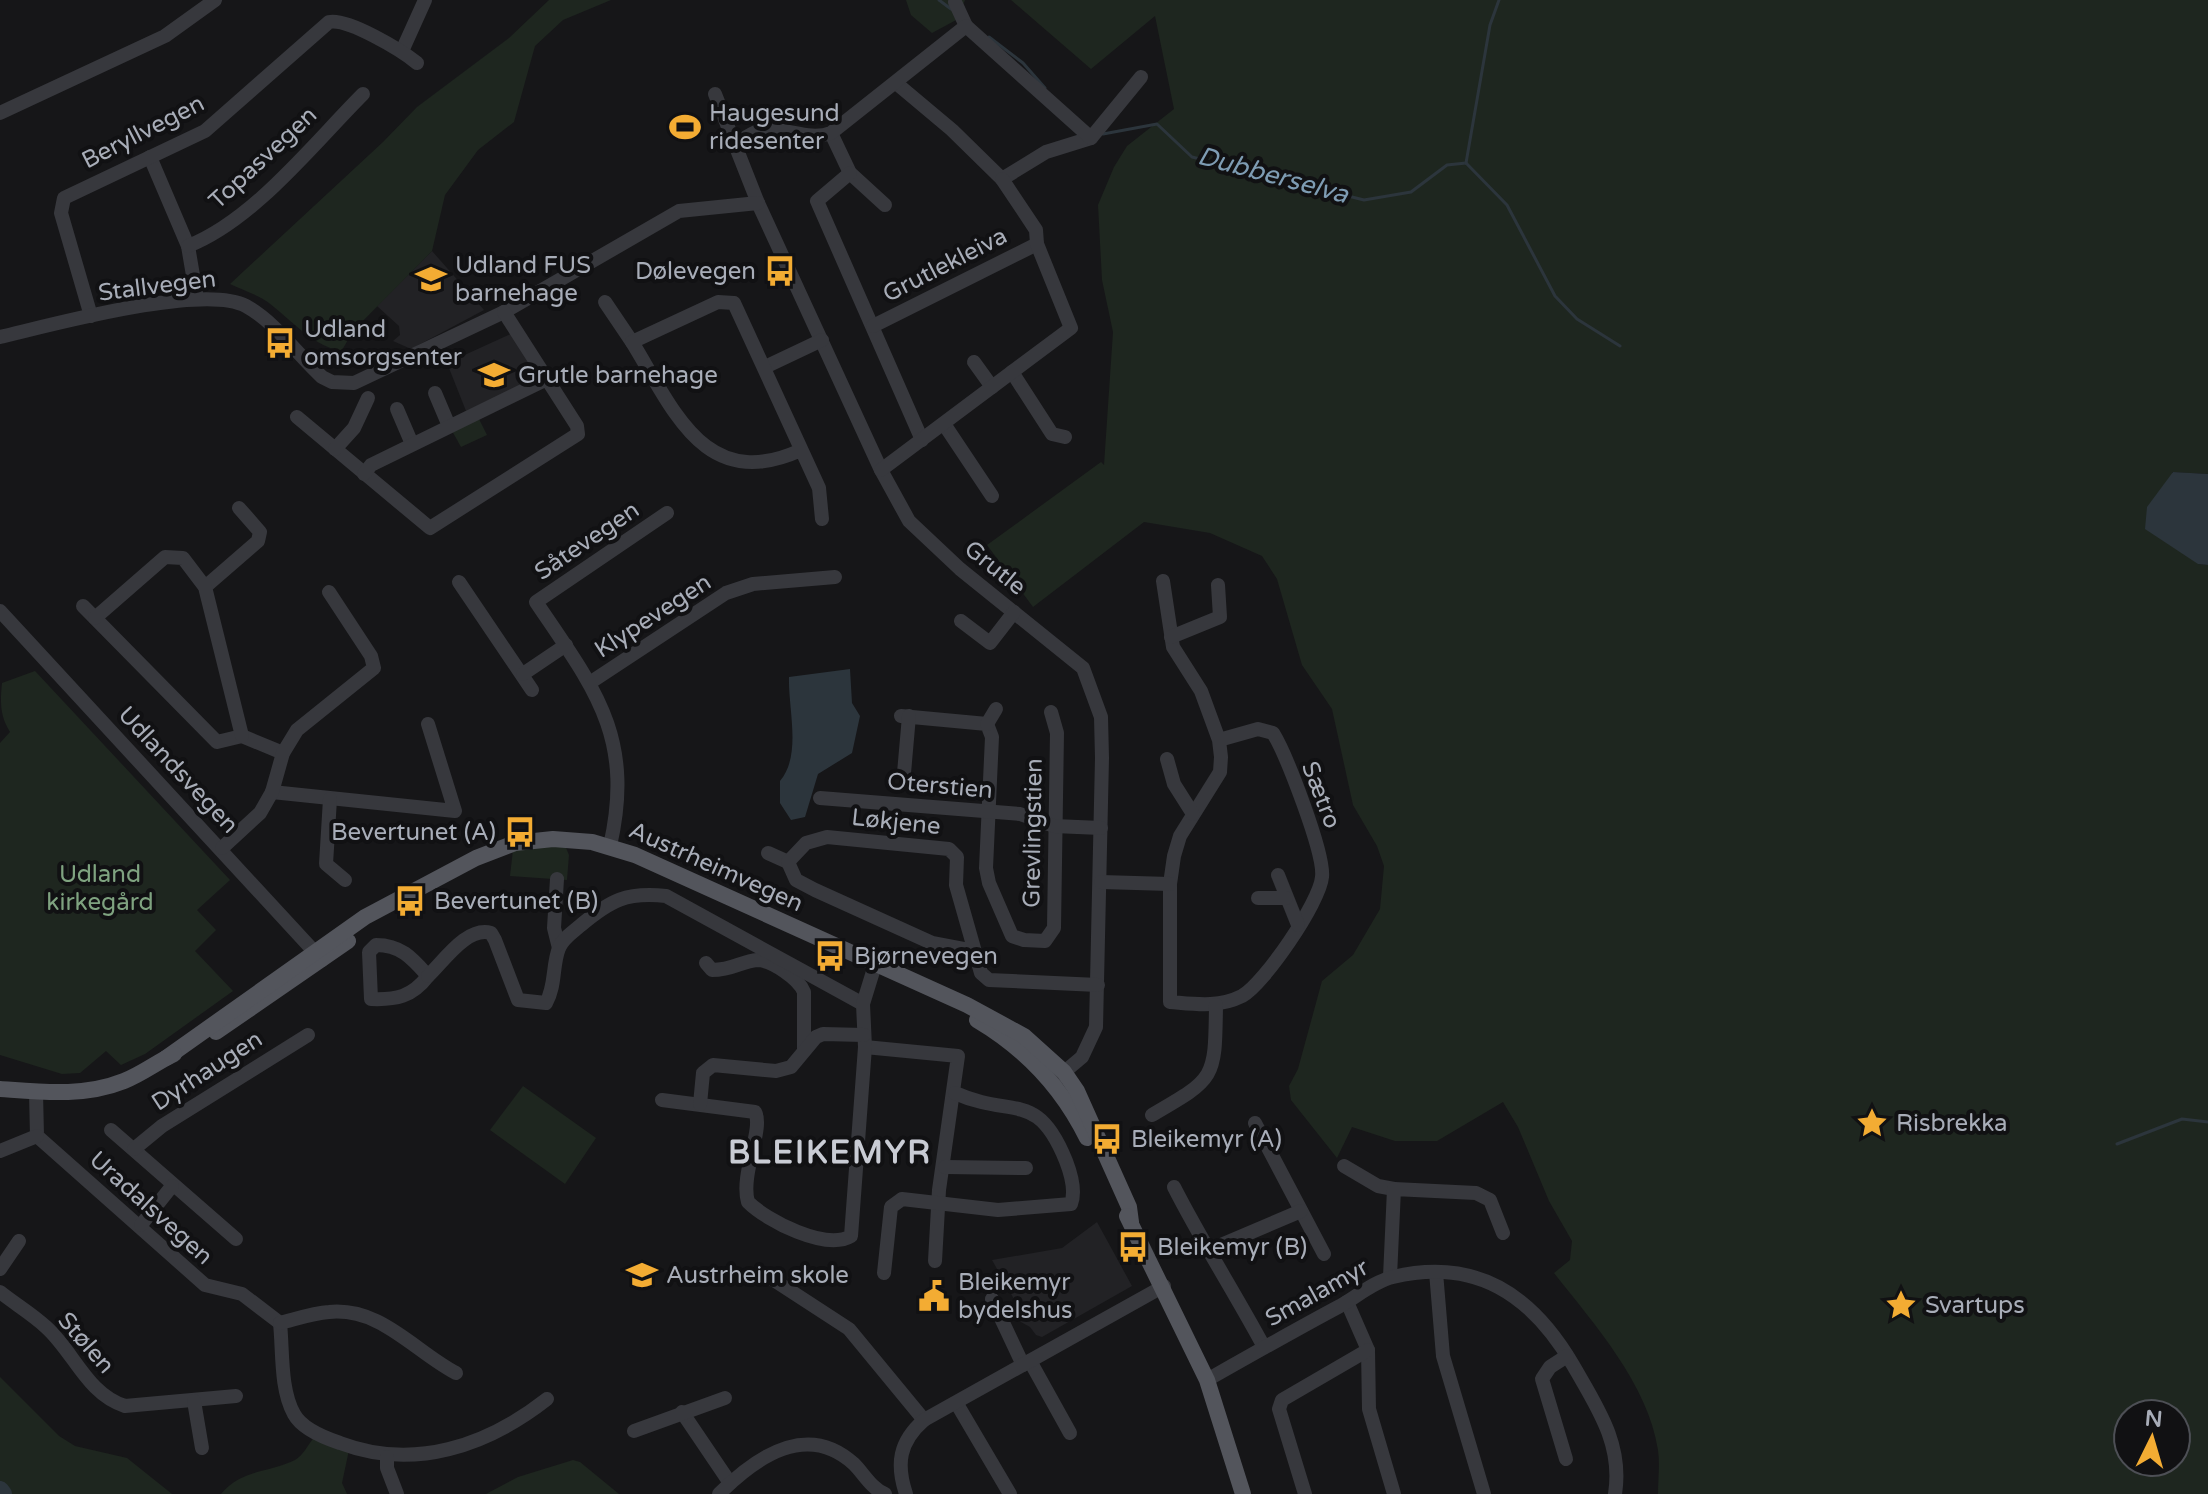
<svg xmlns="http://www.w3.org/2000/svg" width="2208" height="1494" viewBox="0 0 2208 1494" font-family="'Varela Round',sans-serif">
  <rect width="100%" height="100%" fill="#161618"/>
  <!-- built -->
  <g fill="#222225">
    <polygon points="432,251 484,310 411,349 393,341 400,335 399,326 377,306"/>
    <polygon points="513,333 537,370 534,380 466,411 447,363"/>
    <polygon points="1097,1222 1132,1286 1042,1337 1036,1335 1030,1327 1021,1322 1015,1313 1019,1308 992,1260 1062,1248"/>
  </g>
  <!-- green -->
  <g fill="#1e261f" fill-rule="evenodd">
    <path d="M549,0H611L563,20L535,46L514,122L478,150L445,195L432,251L353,331L341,352C307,341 296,324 269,303C259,295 242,290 230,284L383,142L417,107L509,38Z"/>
    <polygon points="906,0 965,0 958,19 932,33 911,15"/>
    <path d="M1011,0H2208V474L2172,472L2198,564L2208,565V1494H1658C1658,1480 1660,1464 1658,1450C1648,1384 1594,1324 1554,1273L1570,1260L1572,1241L1549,1201L1518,1127L1503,1102L1437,1141H1395L1352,1127L1337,1158L1291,1100L1289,1086L1298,1069L1322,981L1353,955L1380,909L1384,866L1377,846L1353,805L1332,709L1302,665L1277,579L1262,556L1210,533L1144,522L1033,607L987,545L1101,462L1104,465L1113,332L1102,280L1098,205L1114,167L1127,146L1174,109L1155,16L1091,69ZM2128,1414H2176V1462H2128Z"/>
    <polygon points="478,417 487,435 461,447 451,429"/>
    <path d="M35,671L230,880L197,910L216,930L195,951L233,991L145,1054L121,1065L106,1051L80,1073L62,1074L0,1055V743L10,732C0,716 0,703 2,683Z"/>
    <polygon points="525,831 562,838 569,855 567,880 510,876 514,841"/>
    <polygon points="523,1086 596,1138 565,1184 490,1130"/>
    <polygon points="0,1377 59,1436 75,1446 127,1458 172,1494 0,1494"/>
    <path d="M315,1436L349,1450L342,1483L347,1494H221C241,1469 269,1473 295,1460C303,1456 309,1443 315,1436Z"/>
    <polygon points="573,1460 580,1462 619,1494 486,1494 518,1477"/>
  </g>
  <!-- water -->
  <g fill="#2c353c">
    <polygon points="2173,472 2208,474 2208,565 2198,564 2145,529 2147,507"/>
    <path d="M850,669L852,703L860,716L852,753L818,774L805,817L791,820L780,803V781C802,755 788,709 789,677Z"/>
  </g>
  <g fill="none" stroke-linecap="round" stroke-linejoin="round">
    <!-- stream -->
    <g stroke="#2c353c" stroke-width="3">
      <polyline points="939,0 951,9"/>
      <polyline points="989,37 1023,63 1045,88"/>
      <polyline points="1103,134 1157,124 1192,157 1364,200 1411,192 1447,165 1466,163"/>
      <polyline points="1466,163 1507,205 1555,296 1577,319 1620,346"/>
      <polyline points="1466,163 1490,25 1499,0"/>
      <polyline points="2117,1144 2182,1119 2208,1122"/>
    </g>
    <!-- river -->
    <polyline stroke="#2c353c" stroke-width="18" points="0,1490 3,1494"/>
    <!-- minor -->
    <g stroke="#37383d" stroke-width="14">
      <polyline points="955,2 966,26"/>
      <polyline points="402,51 425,0"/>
      <polyline points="896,83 952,130 1002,179 1046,152 1091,138"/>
      <polyline points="715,94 758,203 881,470 909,521 960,569 1083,668 1101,717 1102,758 1096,1027 1082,1057 1056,1079"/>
      <polyline points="0,113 165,36 215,0"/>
      <polyline points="831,133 850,173 885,205"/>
      <path d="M735,144C742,140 750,134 758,131C783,125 807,142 831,133L966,26L1091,138L1141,77"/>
      <polyline points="150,157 188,246 197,299"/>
      <polyline points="850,173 817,201 922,440"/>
      <path d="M188,246C254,220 313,144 363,94"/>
      <polyline points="605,302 632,342"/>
      <path d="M91,316L61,213L64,198L205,131L329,22C348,18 401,50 417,63"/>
      <polyline points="873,326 1037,244"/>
      <path d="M0,337C51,325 203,283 246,306C275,322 297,354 322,377L332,382L354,383L504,312L679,211L758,203"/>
      <polyline points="974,362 992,387"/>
      <polyline points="765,367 822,340"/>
      <polyline points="1012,372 1052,434 1065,437"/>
      <polyline points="435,393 449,426"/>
      <polyline points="397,409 412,444"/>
      <polyline points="297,417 430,528 578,434 577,426 504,312"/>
      <polyline points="944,424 992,496"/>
      <polyline points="335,449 354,428 368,398"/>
      <path d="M801,450C705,494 674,410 632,342L718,302L734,303L819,488L822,519"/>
      <polyline points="881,470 1071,328 1037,244 1036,230 1002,179"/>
      <polyline points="364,474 371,465 547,379"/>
      <path d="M1163,581L1173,647L1201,691L1219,740L1221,757L1220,772L1180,836L1174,856L1170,884V1002C1195,1004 1218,1008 1242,996C1264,984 1320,902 1322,877C1325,854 1286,754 1273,733L1258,729L1219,740"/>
      <polyline points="459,582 532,690"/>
      <polyline points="205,587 258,541 260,532 239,508"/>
      <polyline points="83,606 217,742 242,736 283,753"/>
      <polyline points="0,611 322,960"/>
      <polyline points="95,618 165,557 183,558 205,587 242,736"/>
      <polyline points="961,621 990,643 1014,612"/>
      <polyline points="1171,637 1220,617 1218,585"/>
      <polyline points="523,674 566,645"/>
      <polyline points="591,682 726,593 753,584 835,577"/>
      <polyline points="901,716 987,724 992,737 986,868 989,883 1012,936 1024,940 1045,941 1054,928 1057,733 1051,712"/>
      <polyline points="987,724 996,709"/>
      <polyline points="1167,759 1174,784 1193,814"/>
      <polyline points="904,773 909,716"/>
      <polyline points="272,792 455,811 428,724"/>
      <polyline points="820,798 1020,814 1054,826 1101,828"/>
      <polyline points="330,799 326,864 345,880"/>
      <path d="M610,846C635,736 594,688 536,602L667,513"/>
      <polyline points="222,848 260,813 272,792 283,753 297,730 374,668 371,656 329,592"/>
      <polyline points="768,853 788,862"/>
      <polyline points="1278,875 1298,925"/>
      <polyline points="557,879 554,928 559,948"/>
      <polyline points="1101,882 1170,884"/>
      <polyline points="1258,898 1286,898"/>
      <path d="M376,945C401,945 412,958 428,976C412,997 396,1000 371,999L369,952Z"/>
      <polyline points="974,951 932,943 815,890 796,880 788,862 806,843 827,837 949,849 957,857 956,885 981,973 989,980 1098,985"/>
      <path d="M706,963L712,970C733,970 742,961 757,960C772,960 799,979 804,992V1050"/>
      <path d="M428,976C444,961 467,926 491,933L495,940L518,1000L546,1003C556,985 552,966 559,948C563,938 573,932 581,925C611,900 626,892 666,896L863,1004"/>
      <polyline points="865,1047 958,1056 939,1190 935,1261"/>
      <polyline points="36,1092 37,1136 205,1285 242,1294 280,1323"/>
      <path d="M662,1100L755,1112C764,1128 740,1175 748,1202C767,1221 826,1251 851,1236L865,1047L863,1004L875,965"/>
      <polyline points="700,1104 703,1073 713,1065 776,1071 791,1067 816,1037 823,1034 864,1035"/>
      <path d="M1152,1115C1216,1078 1215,1079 1216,1005"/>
      <polyline points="1255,1123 1324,1254"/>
      <polyline points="111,1130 236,1239"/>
      <polyline points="134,1149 162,1126 308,1035"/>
      <polyline points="0,1151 37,1136"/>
      <polyline points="1344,1166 1378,1186 1394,1189"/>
      <polyline points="945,1167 1026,1168"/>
      <path d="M1174,1187C1202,1242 1235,1293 1264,1347"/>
      <polyline points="141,1225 172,1186"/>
      <polyline points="1207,1251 1301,1211"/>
      <polyline points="0,1269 19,1241"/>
      <polyline points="1436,1272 1443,1356 1484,1494"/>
      <path d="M884,1273L891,1207L902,1199L998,1210L1071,1204C1076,1191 1071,1174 1066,1161C1037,1089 1013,1119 955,1093"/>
      <polyline points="766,1275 849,1329 924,1420"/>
      <polyline points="1390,1277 1394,1189 1476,1193 1490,1200 1503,1233"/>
      <path d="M0,1292C15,1304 32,1314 46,1327C74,1352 87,1394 125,1406L236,1396"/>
      <polyline points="992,1299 1023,1365"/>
      <polyline points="1347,1302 1368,1350 1369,1409 1394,1494"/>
      <path d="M280,1323C283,1351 280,1389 294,1414C302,1429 325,1438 340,1443C414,1471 487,1446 547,1399"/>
      <path d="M280,1323C296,1319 313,1313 329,1312C381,1307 414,1351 456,1373"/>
      <polyline points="1030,1361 1070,1433"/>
      <path d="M1207,1380C1251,1355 1295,1330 1340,1306C1356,1297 1375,1281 1393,1277C1476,1257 1532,1295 1573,1365C1597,1407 1623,1444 1615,1494"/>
      <polyline points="194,1401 202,1448"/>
      <polyline points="957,1404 1010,1494"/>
      <polyline points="682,1412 730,1483"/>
      <polyline points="634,1431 725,1398"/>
      <polyline points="387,1457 387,1468 397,1494"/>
      <polyline points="1566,1459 1542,1379 1550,1367 1567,1356"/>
      <path d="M719,1494C756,1457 807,1421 854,1464C864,1474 871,1488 885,1494"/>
      <path d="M906,1494C896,1464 899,1442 924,1420L1164,1286"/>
      <polyline points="1305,1494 1279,1409 1282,1400 1368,1350"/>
    </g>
    <!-- major -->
    <g stroke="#53555c" stroke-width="16">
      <path d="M977,1020C1026,1049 1062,1087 1087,1138"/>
      <polyline points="216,1032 348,941"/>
      <polyline points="166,1058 365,917 476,858 515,843 553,839 592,842 635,855 967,1005 1024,1036 1064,1072 1077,1091 1129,1207 1131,1222"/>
      <path d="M0,1089C42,1092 84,1097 124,1081C142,1074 157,1062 174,1054"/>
      <polyline points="1127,1216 1207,1380 1243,1494"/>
    </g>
  </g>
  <!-- icons -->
  <defs>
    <symbol id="stadium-bare" viewBox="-9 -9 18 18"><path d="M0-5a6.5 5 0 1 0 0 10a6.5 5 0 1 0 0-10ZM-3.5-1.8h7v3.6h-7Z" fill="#f3ac33" stroke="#111113" stroke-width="2.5" paint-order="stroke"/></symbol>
    <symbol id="bus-bare" viewBox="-9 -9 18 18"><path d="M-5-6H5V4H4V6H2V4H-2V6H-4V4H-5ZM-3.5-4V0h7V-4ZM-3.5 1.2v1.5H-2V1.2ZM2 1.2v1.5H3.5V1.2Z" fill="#f3ac33" stroke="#111113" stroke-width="2.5" paint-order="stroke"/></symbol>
    <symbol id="school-bare" viewBox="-9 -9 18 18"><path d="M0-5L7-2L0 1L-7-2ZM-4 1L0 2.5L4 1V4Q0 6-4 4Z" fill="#f3ac33" stroke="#111113" stroke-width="2.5" paint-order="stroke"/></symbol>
    <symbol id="sight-bare" viewBox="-9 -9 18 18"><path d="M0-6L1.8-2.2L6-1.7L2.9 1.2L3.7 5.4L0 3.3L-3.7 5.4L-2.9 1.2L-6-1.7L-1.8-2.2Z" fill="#f3ac33" stroke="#111113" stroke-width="2.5" paint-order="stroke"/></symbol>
    <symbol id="civic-bare" viewBox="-9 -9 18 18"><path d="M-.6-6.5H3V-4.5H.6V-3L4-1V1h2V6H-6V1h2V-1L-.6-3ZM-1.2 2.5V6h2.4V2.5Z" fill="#f3ac33" stroke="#111113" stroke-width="2.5" paint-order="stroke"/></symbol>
  </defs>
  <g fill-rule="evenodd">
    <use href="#stadium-bare" x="663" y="105" width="44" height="44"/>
    <use href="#bus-bare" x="758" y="249" width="44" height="44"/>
    <use href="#school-bare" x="409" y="257" width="44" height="44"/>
    <use href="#bus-bare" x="258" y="321" width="44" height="44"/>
    <use href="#school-bare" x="472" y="353" width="44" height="44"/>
    <use href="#bus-bare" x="498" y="810" width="44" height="44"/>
    <use href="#bus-bare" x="388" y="879" width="44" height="44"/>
    <use href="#bus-bare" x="808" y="934" width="44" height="44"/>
    <use href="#sight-bare" x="1850" y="1101" width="44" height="44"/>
    <use href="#bus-bare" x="1085" y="1117" width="44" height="44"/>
    <use href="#bus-bare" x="1111" y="1225" width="44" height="44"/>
    <use href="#school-bare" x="620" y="1253" width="44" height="44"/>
    <use href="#civic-bare" x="912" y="1274" width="44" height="44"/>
    <use href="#sight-bare" x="1879" y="1283" width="44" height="44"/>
  </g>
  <g text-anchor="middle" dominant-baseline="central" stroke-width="8" stroke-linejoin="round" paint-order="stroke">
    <!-- poi labels -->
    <g font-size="24" fill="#a8adb8" stroke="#111113" text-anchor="start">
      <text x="709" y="113">Haugesund<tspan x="709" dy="28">ridesenter</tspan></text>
      <text x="455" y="265">Udland FUS<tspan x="455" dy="28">barnehage</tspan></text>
      <text x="756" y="271" text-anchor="end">Dølevegen</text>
      <text x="304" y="329">Udland<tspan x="304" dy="28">omsorgsenter</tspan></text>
      <text x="518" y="375">Grutle barnehage</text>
      <text x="496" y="832" text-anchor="end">Bevertunet (A)</text>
      <text x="434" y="901">Bevertunet (B)</text>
      <text x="854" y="956">Bjørnevegen</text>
      <text x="1896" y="1123">Risbrekka</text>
      <text x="1131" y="1139">Bleikemyr (A)</text>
      <text x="1157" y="1247">Bleikemyr (B)</text>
      <text x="666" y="1275">Austrheim skole</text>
      <text x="958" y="1282">Bleikemyr<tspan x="958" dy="28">bydelshus</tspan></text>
      <text x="1925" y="1305">Svartups</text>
    </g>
    <!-- street labels -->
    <g font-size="24" fill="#a8adb8" stroke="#111113">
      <text transform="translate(143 132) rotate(-27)">Beryllvegen</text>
      <text transform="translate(263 158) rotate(-43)">Topasvegen</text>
      <text transform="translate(945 265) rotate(-27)">Grutlekleiva</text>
      <text transform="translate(157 286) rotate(-7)">Stallvegen</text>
      <text transform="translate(587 541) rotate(-34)">Såtevegen</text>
      <text transform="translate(995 568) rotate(39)">Grutle</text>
      <text transform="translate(653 616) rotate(-33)">Klypevegen</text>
      <text transform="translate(178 770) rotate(47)">Udlandsvegen</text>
      <text transform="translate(940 786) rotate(5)">Oterstien</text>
      <text transform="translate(1321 795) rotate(69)">Sætro</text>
      <text transform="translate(896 822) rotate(6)">Løkjene</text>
      <text transform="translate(1033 833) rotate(-89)">Grevlingstien</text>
      <text transform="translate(716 867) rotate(24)">Austrheimvegen</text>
      <text transform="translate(207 1071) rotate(-33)">Dyrhaugen</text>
      <text transform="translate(151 1208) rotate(42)">Uradalsvegen</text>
      <text transform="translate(1317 1293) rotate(-29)">Smalamyr</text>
      <text transform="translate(86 1343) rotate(49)">Stølen</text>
    </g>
    <!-- park labels -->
    <g font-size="24" fill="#7fa380" stroke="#111113">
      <text x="100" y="874">Udland<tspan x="100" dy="28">kirkegård</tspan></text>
    </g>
    <!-- water labels -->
    <g font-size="26" font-style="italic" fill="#7e9cb3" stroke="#111113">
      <text transform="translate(1273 175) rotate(15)">Dubberselva</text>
    </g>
    <!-- district labels -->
    <g font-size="32" font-weight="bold" letter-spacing="2" fill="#c9ccd4" stroke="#111113">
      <text x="830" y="1153">BLEIKEMYR</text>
    </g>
  </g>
  <!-- north arrow -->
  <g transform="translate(2152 1438) rotate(5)"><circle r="38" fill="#111113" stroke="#4d4f55" stroke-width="2"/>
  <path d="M0-6L14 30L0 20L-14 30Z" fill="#f3ac33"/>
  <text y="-12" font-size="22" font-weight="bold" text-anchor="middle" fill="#a8adb8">N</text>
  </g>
</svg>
